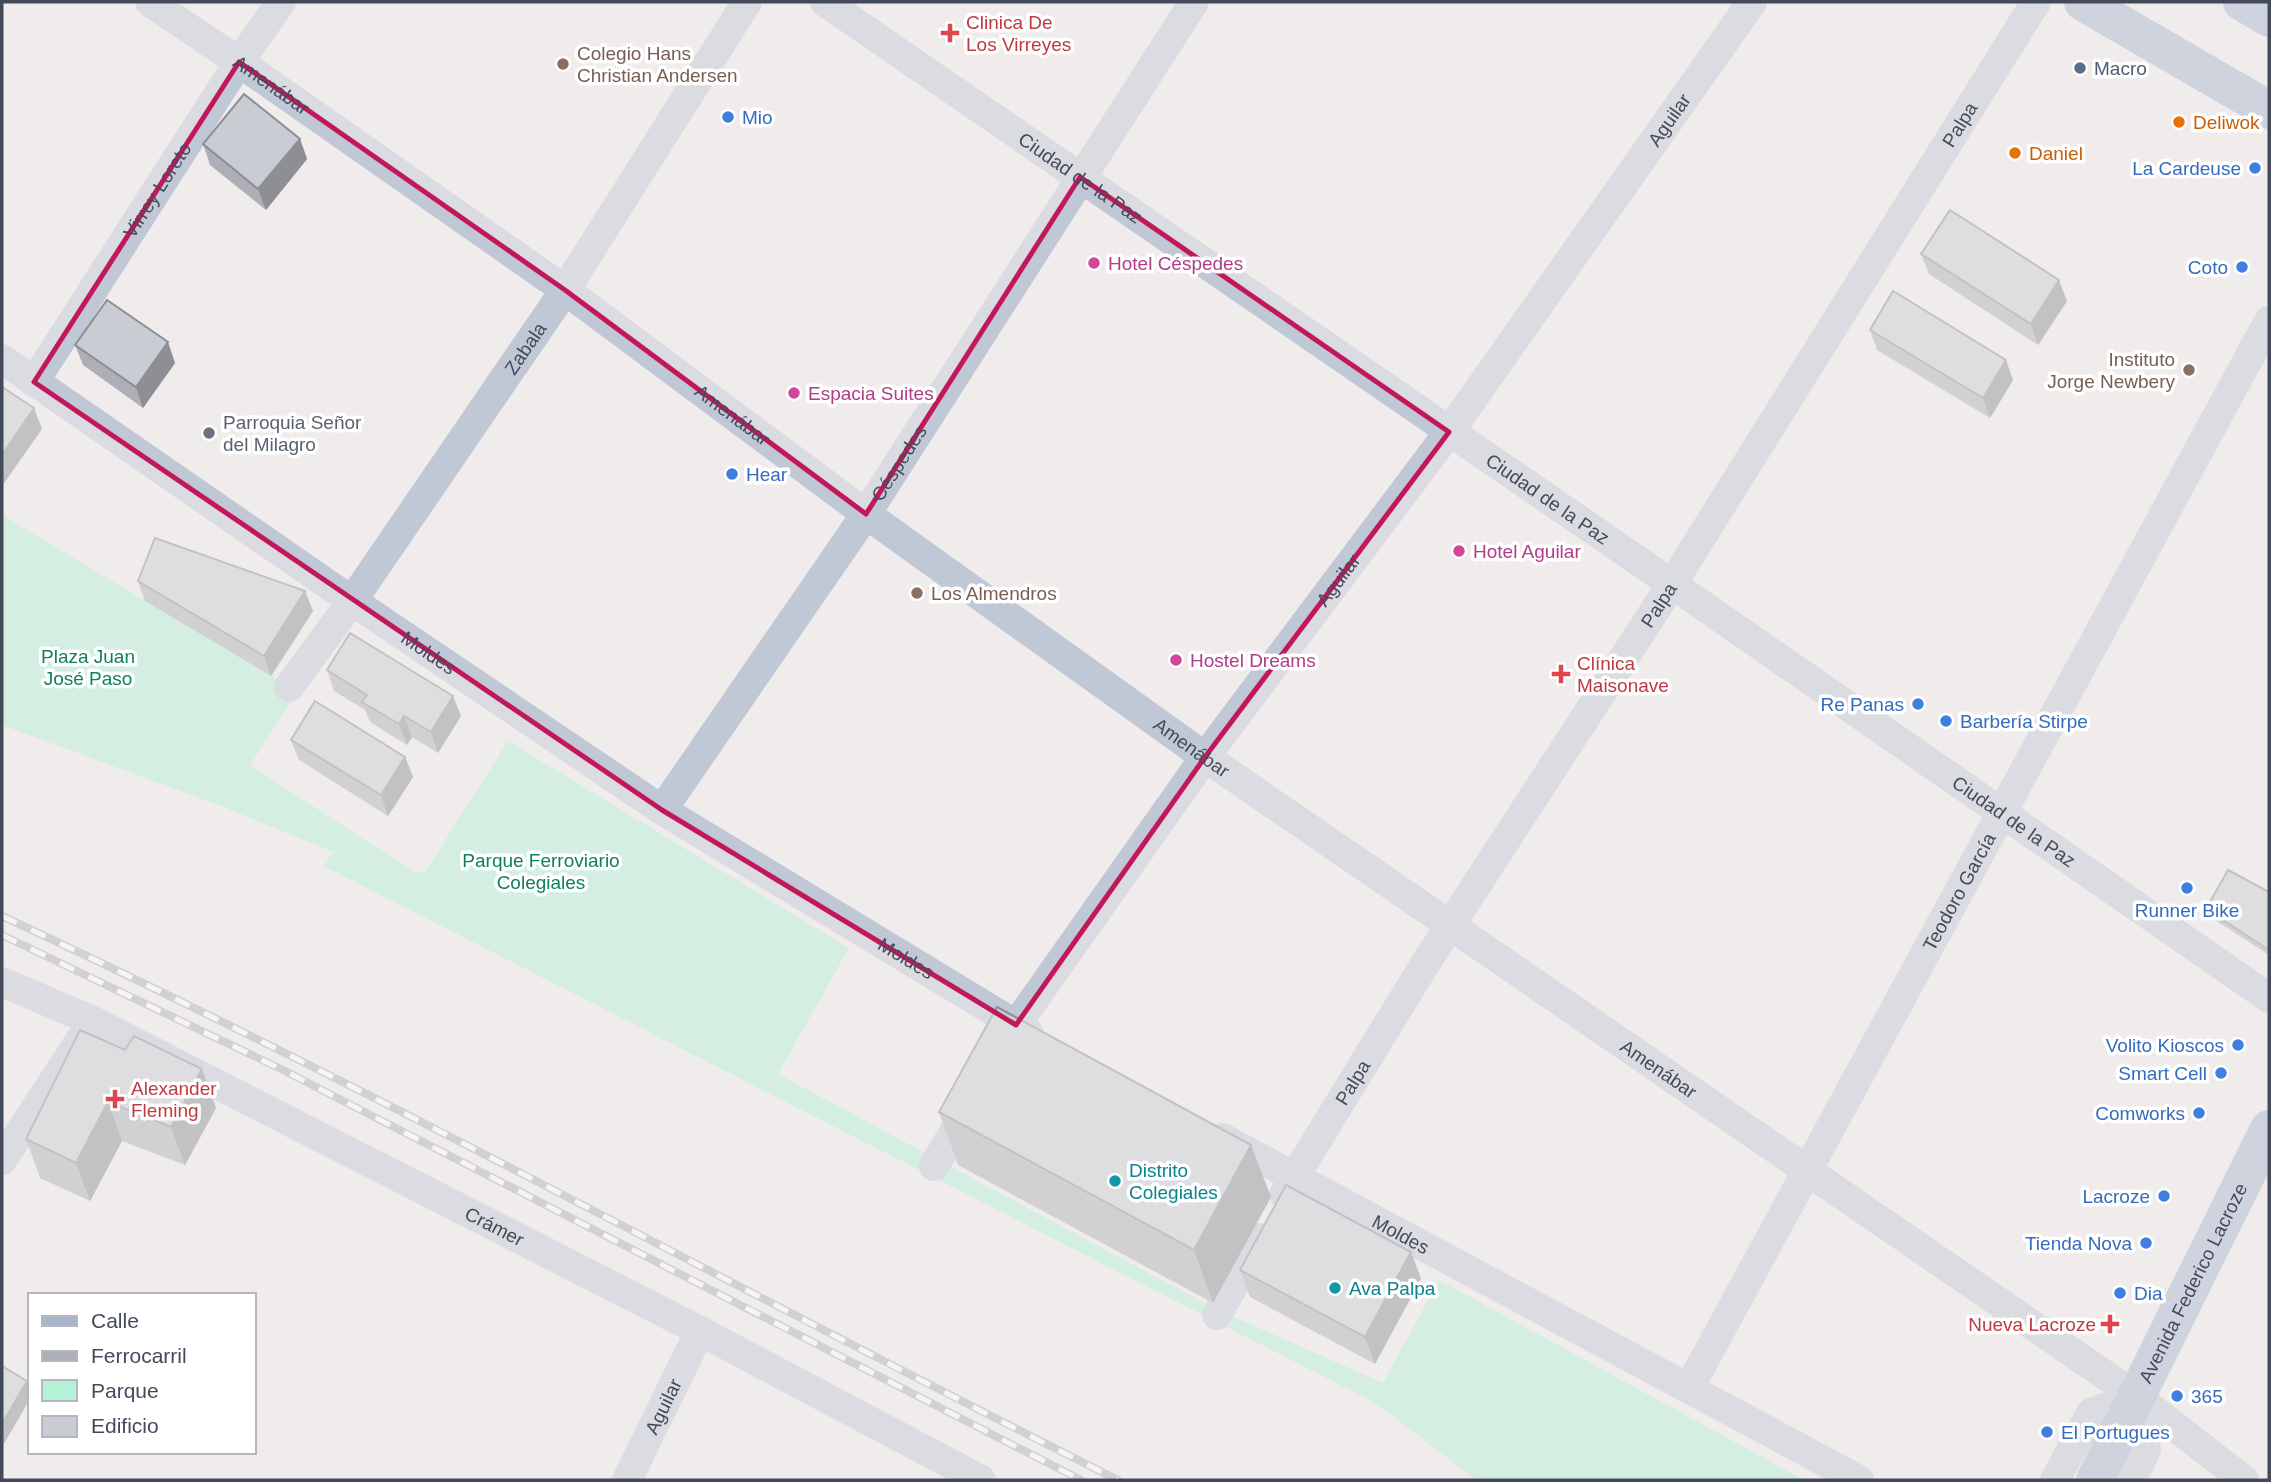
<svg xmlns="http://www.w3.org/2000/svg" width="2271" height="1482" viewBox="0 0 2271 1482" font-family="Helvetica,sans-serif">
  <rect width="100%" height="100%" fill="#efeceb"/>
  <!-- green -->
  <polygon fill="#b4f2d7" points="2,515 298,692 250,765 414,872 425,872 508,741 849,948 778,1074 1212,1307 1383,1383 1439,1280 1804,1480 1476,1480 1377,1404 324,866 333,852 221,806 2,725"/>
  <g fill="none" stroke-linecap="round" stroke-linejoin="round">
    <!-- minor -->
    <g stroke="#c0c7d5" stroke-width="30">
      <path id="s1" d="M150,2L239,62L565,290L866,514L1205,757L2137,1397L2244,1480"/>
      <path id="s2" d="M825,2L1672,584L2269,998"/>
      <path id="s3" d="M2,359L336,590L662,810L1028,1032"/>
      <path id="s4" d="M34,382L239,62L281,2"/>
      <path id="s5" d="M289,687L352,601L565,290L747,2"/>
      <path id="s6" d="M662,810L866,514L1194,2"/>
      <path id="s7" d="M2,982L93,1021L700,1331L981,1480"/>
      <path id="s8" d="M1006,1042L1016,1025L1205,757L1449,432L1752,2"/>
      <path id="s9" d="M1222,1138L1859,1480"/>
      <polyline points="2,1160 81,1039"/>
      <polyline points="934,1166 969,1107"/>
      <path id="s10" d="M1284,1194L1425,964L1672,584L2036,2"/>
      <polyline points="1217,1315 1260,1238"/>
      <path id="s11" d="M1689,1388L2269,321"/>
      <path id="s12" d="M627,1480L700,1331"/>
      <polyline points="2055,1480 2091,1413 2137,1397"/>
      <polyline points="2131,1480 2146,1450 2137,1397"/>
    </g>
    <!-- major -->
    <g stroke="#a8b4ce" stroke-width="38">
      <polyline points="2083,2 2269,110"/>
      <polyline points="2242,2 2269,18"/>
      <path id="s13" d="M2095,1480L2269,1129"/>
    </g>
    <defs>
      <g id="rail">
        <path d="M2,916C380,1092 745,1294 1118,1480"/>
        <polyline points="2,935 283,1070 1081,1480"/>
      </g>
    </defs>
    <!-- rail casing -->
    <use href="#rail" stroke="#adafb7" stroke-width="8"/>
    <!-- rail -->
    <use href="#rail" stroke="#fff" stroke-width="5" stroke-dasharray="16" stroke-linecap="butt"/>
  </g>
  <!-- wall -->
  <g fill="#aeafb6">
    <polygon points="300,139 307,159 266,210 210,165 203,144"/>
    <polygon points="1921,254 2067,301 2038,345 1929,274"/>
    <polygon points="1870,330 2013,380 1990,418 1877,350"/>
    <polygon points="75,345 175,363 143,408 83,365"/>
    <polygon points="138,581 305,591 313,611 271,676 145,601"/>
    <polygon points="327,670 461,716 438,753 412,737 407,745 370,722 365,710 334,691"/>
    <polygon points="291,740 405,757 413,777 388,816 299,760"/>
    <polygon points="2269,892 2269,955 2209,916 2206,909"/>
    <polygon points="125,1050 202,1069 216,1108 185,1165 122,1141 90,1201 40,1178 26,1139"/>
    <polygon points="939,1112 1271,1197 1213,1303 958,1165"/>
    <polygon points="1411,1252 1421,1279 1375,1364 1250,1297 1240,1270"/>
  </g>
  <!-- shaded-wall -->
  <g fill="#8d8f94">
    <polygon points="300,139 307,159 266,210 258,189"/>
    <polygon points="2059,280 2067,301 2038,345 2031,324"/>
    <polygon points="168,342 175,363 143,408 136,387"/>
    <polygon points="2006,360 2013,380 1990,418 1983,398"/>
    <polygon points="34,408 42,429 2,486 2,455"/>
    <polygon points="305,591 313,611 271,676 264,656"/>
    <polygon points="453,696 461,716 438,753 431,732"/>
    <polygon points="404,716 412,737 407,745 399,724"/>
    <polygon points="405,757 413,777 388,816 381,795"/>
    <polygon points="202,1069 216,1108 185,1165 171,1127"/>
    <polygon points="108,1102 122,1141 90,1201 76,1163"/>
    <polygon points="1251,1145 1271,1197 1213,1303 1194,1250"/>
    <polygon points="1411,1252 1421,1279 1375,1364 1365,1337"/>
    <polygon points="27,1381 30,1388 30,1399 2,1447 2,1424"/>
  </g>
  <!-- building -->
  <g fill="#caccd4" stroke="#8d8f94" stroke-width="2">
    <polygon points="244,94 300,139 258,189 203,144"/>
    <polygon points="1950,210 2059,280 2031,324 1921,254"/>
    <polygon points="1893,291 2006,360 1983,398 1870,330"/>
    <polygon points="107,300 168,342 136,387 75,345"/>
    <polygon points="2,387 34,408 2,455"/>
    <polygon points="155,538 305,591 264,656 138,581"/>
    <polygon points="350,633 453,696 431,732 404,716 399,724 362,702 367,695 327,670"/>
    <polygon points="315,701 405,757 381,795 291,740"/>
    <polygon points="2228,870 2269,892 2269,950 2206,909"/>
    <polygon points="997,1007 1251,1145 1194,1250 939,1112"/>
    <polygon points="80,1030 125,1050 134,1036 202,1069 171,1127 108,1102 76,1163 26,1139"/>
    <polygon points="1286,1185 1411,1252 1365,1337 1240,1270"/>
    <polygon points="2,1366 27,1381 2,1424"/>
  </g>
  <!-- marked area -->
  <path d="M0 0H2271V1482H0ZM239,62L565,290L866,514L1080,177L1449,432L1205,757L1016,1025L662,810L34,382Z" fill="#efeceb" fill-opacity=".55" fill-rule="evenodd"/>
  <path fill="none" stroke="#c2185b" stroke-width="5" stroke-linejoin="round" d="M239,62L565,290L866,514L1080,177L1449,432L1205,757L1016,1025L662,810L34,382Z"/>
  <!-- markers -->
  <g fill="#e0444e" stroke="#fff" stroke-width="2.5">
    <path d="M946.5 22.5h7v7h7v7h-7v7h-7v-7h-7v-7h7z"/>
    <path d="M1557.5 663.5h7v7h7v7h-7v7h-7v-7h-7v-7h7z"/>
    <path d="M111.5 1088.5h7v7h7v7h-7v7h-7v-7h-7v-7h7z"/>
    <path d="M2106.5 1313.5h7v7h7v7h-7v7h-7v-7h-7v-7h7z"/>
  </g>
  <g fill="#8d6e63" stroke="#fff" stroke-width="2.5">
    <circle cx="563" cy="64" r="7"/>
    <circle cx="2189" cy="370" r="7"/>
    <circle cx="917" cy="593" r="7"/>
  </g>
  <circle fill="#5c6f8a" stroke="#fff" stroke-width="2.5" cx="2080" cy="68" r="7"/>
  <g fill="#3f7fe0" stroke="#fff" stroke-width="2.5">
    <circle cx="728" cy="117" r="7"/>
    <circle cx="2255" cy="168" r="7"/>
    <circle cx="2242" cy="267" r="7"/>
    <circle cx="732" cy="474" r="7"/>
    <circle cx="1918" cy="704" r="7"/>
    <circle cx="1946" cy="721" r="7"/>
    <circle cx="2187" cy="888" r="7"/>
    <circle cx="2238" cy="1045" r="7"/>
    <circle cx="2221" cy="1073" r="7"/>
    <circle cx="2199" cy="1113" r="7"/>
    <circle cx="2164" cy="1196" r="7"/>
    <circle cx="2146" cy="1243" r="7"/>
    <circle cx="2120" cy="1293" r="7"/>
    <circle cx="2177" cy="1396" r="7"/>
    <circle cx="2047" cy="1432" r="7"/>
  </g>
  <g fill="#e8710a" stroke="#fff" stroke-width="2.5">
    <circle cx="2179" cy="122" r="7"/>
    <circle cx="2015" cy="153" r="7"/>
  </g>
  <g fill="#d1479c" stroke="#fff" stroke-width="2.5">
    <circle cx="1094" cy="263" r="7"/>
    <circle cx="794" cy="393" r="7"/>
    <circle cx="1459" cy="551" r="7"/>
    <circle cx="1176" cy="660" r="7"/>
  </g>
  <circle fill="#6b7280" stroke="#fff" stroke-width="2.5" cx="209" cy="433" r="7"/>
  <g fill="#0f9aa8" stroke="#fff" stroke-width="2.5">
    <circle cx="1115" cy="1181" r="7"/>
    <circle cx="1335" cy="1288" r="7"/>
  </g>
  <g text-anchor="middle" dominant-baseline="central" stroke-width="7" stroke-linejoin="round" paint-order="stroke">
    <!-- health labels -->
    <g font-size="19" fill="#be3a42" stroke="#fff" text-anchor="start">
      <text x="966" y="22">Clinica De<tspan x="966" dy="22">Los Virreyes</tspan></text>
      <text x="1577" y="663">Clínica<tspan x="1577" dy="22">Maisonave</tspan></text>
      <text x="131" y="1088">Alexander<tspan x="131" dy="22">Fleming</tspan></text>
      <text x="2096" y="1324" text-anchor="end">Nueva Lacroze</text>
    </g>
    <!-- education labels -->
    <g font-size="19" fill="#785e54" stroke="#fff" text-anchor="start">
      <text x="577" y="53">Colegio Hans<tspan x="577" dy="22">Christian Andersen</tspan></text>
      <text x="2175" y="359" text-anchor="end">Instituto<tspan x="2175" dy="22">Jorge Newbery</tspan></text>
      <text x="931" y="593">Los Almendros</text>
    </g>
    <!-- service labels -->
    <g font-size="19" fill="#4e5e75" stroke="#fff" text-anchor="start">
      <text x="2094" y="68">Macro</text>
    </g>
    <!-- street labels -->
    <g font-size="19" fill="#434b5a" stroke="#fff">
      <text stroke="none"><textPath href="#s1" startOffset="147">Amenábar</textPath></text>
      <text stroke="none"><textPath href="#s8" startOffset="1136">Aguilar</textPath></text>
      <text stroke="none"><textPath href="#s10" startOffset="1265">Palpa</textPath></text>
      <text stroke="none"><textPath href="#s2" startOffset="310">Ciudad de la Paz</textPath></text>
      <text stroke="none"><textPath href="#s4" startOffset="228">Virrey Loreto</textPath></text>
      <text stroke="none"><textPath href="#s5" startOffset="413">Zabala</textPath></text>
      <text stroke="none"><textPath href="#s1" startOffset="714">Amenábar</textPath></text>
      <text stroke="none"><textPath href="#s6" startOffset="420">Céspedes</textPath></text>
      <text stroke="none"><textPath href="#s2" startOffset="877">Ciudad de la Paz</textPath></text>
      <text stroke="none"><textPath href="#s8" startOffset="569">Aguilar</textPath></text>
      <text stroke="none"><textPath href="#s10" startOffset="698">Palpa</textPath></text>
      <text stroke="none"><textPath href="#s3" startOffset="518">Moldes</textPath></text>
      <text stroke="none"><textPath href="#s1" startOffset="1281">Amenábar</textPath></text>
      <text stroke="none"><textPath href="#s2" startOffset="1444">Ciudad de la Paz</textPath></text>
      <text stroke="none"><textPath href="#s11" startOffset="565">Teodoro García</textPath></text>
      <text stroke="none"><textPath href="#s3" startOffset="1085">Moldes</textPath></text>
      <text stroke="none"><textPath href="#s1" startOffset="1848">Amenábar</textPath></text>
      <text stroke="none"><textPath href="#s10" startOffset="131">Palpa</textPath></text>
      <text stroke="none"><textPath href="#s7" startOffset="550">Crámer</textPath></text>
      <text stroke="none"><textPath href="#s9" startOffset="203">Moldes</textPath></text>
      <text stroke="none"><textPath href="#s13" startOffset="220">Avenida Federico Lacroze</textPath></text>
      <text stroke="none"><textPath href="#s12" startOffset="82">Aguilar</textPath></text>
    </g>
    <!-- shop labels -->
    <g font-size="19" fill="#366cbe" stroke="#fff" text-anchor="end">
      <text x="742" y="117" text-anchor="start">Mio</text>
      <text x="2241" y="168">La Cardeuse</text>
      <text x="2228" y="267">Coto</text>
      <text x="746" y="474" text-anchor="start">Hear</text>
      <text x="1904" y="704">Re Panas</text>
      <text x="1960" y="721" text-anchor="start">Barbería Stirpe</text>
      <text x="2187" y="910" text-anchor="middle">Runner Bike</text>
      <text x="2224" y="1045">Volito Kioscos</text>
      <text x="2207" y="1073">Smart Cell</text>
      <text x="2185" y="1113">Comworks</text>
      <text x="2150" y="1196">Lacroze</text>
      <text x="2132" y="1243">Tienda Nova</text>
      <text x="2134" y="1293" text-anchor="start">Dia</text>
      <text x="2191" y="1396" text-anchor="start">365</text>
      <text x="2061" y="1432" text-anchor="start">El Portugues</text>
    </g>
    <!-- food labels -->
    <g font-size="19" fill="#c56008" stroke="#fff" text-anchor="start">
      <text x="2193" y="122">Deliwok</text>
      <text x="2029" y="153">Daniel</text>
    </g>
    <!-- hotel labels -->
    <g font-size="19" fill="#b23c85" stroke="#fff" text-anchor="start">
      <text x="1108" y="263">Hotel Céspedes</text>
      <text x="808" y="393">Espacia Suites</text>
      <text x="1473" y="551">Hotel Aguilar</text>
      <text x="1190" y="660">Hostel Dreams</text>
    </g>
    <!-- worship labels -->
    <g font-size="19" fill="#5b616d" stroke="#fff" text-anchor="start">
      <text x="223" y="422">Parroquia Señor<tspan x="223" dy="22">del Milagro</tspan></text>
    </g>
    <!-- park labels -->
    <g font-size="19" fill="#0f805d" stroke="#fff">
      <text x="88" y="656">Plaza Juan<tspan x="88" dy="22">José Paso</tspan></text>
      <text x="541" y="860">Parque Ferroviario<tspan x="541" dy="22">Colegiales</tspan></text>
    </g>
    <!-- culture labels -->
    <g font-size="19" fill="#0d838f" stroke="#fff" text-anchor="start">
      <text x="1129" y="1170">Distrito<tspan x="1129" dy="22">Colegiales</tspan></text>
      <text x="1349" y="1288">Ava Palpa</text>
    </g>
  </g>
  <!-- border -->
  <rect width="2271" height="1482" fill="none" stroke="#434b5a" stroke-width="7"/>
  <!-- legend -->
  <rect x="28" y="1293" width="228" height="161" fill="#ffffff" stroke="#b4b7bd" stroke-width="2"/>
  <rect x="42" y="1316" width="35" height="10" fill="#a8b4ce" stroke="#b4b7bd" stroke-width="2"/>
  <text x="91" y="1328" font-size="21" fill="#434b5a">Calle</text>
  <rect x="42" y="1351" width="35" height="10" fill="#adafb7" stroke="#b4b7bd" stroke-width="2"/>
  <text x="91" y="1363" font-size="21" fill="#434b5a">Ferrocarril</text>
  <rect x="42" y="1380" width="35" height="21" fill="#b4f2d7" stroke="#b4b7bd" stroke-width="2"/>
  <text x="91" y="1398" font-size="21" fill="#434b5a">Parque</text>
  <rect x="42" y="1416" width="35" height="21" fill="#caccd4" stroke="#b4b7bd" stroke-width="2"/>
  <text x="91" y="1433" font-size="21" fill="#434b5a">Edificio</text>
</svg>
